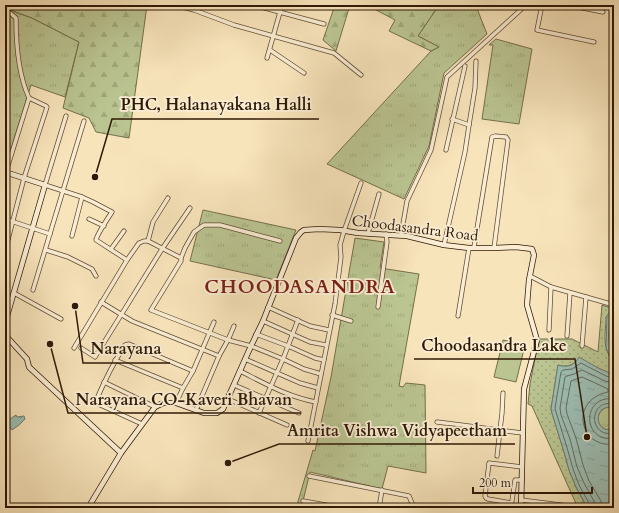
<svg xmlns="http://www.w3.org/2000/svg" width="619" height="513" viewBox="0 0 619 513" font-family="Cardo,serif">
  <defs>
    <pattern id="grass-tufts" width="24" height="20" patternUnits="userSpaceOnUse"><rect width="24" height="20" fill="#bac592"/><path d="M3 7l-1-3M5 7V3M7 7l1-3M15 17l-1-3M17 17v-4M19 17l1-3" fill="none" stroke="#a0a97c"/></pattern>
    <pattern id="forest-firs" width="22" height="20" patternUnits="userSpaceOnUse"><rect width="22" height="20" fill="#bac592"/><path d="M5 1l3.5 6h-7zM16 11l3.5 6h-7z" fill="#a0a97c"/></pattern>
    <pattern id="park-dots" width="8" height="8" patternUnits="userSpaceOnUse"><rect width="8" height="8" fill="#bac592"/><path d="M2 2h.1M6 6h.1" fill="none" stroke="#a0a97c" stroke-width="1.8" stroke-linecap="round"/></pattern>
    <pattern id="water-ripples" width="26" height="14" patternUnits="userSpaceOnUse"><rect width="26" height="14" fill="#9dbeb4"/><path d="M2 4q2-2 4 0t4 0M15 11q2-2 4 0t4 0" fill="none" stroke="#88a399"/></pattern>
  </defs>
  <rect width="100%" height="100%" fill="#f8e4bb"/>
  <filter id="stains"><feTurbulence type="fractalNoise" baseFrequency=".005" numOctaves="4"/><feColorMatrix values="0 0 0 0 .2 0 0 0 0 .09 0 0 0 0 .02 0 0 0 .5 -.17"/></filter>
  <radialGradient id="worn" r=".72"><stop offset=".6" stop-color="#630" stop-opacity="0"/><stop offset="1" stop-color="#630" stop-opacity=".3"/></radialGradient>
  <!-- grass -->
  <g fill="url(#grass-tufts)" stroke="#746f4c">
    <polygon points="439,5 476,5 476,6 487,34 444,73 429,146 404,199 327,164 431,51 439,47 418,36"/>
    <polygon points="9,10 32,18 79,42 65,97 31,85 11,149 5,147 5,33"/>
    <polygon points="496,39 532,49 519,124 482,119 493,45 489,45"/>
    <polygon points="203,210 296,230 276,280 190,261"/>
    <polygon points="355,238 384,242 380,268 419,274 399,386 403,387 406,383 425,385 426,473 388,466 382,489 310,472 303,501 341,508 303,508 297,505 313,450 315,451 331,377"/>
    <path d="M607,407L614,408V429C598,434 591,414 607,407Z"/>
  </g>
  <!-- forest -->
  <g fill="url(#forest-firs)" stroke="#746f4c">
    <polygon points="5,5 147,5 129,138 96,132 89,118 63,108 79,42 32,18 5,8"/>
    <polygon points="335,5 350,5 336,51 323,40"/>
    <polygon points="367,5 439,5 418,36 439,47 431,51 389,31 395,20"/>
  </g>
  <!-- park -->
  <path fill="url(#park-dots)" stroke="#746f4c" d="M602,305L614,309V312L612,311L606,317C606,332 601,350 614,360V375L598,368L579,358C573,365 568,368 558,365L551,409L552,413L564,452L569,470L576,487L587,508H578L532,406L528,404L530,384L539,339H572L598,352Z"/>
  <!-- pitch -->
  <polygon fill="#bac592" stroke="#746f4c" points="503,340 525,345 516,382 494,377"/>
  <!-- water -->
  <g fill="url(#water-ripples)" stroke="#717c6e">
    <polygon points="612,311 614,312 614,360 609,356 606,347 607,315 609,313"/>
    <path d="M579,357L598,368L614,375V408C593,402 593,435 614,429V508H587L586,505L576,487L569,470L564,452L552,413L551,409L558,365C567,368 574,366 579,357Z"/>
    <path d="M16,415L17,417L24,416L25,419L19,425L12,430L11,428L6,427L5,425C8,420 11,418 16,415Z"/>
  </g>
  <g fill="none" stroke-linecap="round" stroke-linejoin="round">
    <!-- shore -->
    <g stroke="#666c5c" stroke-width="1">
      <path d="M614,315L611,316L610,317C610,329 606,345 614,355"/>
      <path d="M614,399C581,394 582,444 614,438"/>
      <path d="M614,404C588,398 588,439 614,433"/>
      <polyline points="590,508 590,505 579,485 573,469 568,451 556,412 555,408 561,372 563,370 572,369 581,363 606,376 614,378"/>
      <polyline points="596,508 595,503 584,483 577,467 570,439 561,415 560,408 565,377 567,376 574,374 582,370 605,381 614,383"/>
      <path d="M602,508L601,501L589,481L583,465L576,438L567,414L566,408L571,381L582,377L608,389V392C569,400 579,449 614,444"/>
    </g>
    <defs>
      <g id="street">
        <polyline points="175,5 194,10 234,25 334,53 361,75"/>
        <polyline points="253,5 324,24"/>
        <polyline points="329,5 332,6"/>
        <polyline points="542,5 537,30 594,42"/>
        <polyline points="567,5 603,12"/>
        <path d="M5,11L10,13L16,18C16,44 18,74 29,98L46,106L47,107L24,178L5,251"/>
        <polyline points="270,50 304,73"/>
        <polyline points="267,58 282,5"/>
        <path d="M66,116L45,185L82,197L93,202L112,212C108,218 97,235 96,240L127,260"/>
        <polyline points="452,119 469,125"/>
        <polyline points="446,150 465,66"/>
        <polyline points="5,175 29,98"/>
        <polyline points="5,219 50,234"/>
        <polyline points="89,219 104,226"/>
        <polyline points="368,233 379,194"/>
        <polyline points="401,235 407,201 431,150 447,77 526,5"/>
        <polyline points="72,236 82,197"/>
        <polyline points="148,241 153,222 168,198"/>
        <polyline points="280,241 220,225 204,225 194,232 185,248 181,258 181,261 151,310 228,340 251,346 283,359 304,369 321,374"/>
        <polyline points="444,245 465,152 469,125 475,88 476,61"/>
        <polyline points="474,247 492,137 495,136 506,137 508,140 494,248"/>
        <polyline points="111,249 124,231"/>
        <polyline points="46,250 68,257 92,269 96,276"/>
        <polyline points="530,276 551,287 614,305"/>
        <polyline points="33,290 84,121"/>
        <polyline points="14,293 61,319"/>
        <polyline points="101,302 132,321 219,356"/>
        <polyline points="268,307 310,326 329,330"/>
        <polyline points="378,307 387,242 386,234"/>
        <polyline points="332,315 351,321"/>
        <polyline points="458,316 469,248"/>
        <polyline points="263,321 310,342 326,345"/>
        <polyline points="549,330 551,287"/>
        <polyline points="256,334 288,346 315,358 324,360"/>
        <polyline points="567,336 570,293"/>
        <polyline points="582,346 586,297"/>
        <polyline points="74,348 127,260 139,243 144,241 148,241 181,258"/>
        <polyline points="81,348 95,357 162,249 190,208"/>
        <polyline points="245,359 300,383 318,388"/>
        <polyline points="115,360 183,388"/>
        <path d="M240,371C264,383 288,397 316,402"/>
        <polyline points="104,382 155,407"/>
        <polyline points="234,385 299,413"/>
        <polyline points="85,398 142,424"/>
        <polyline points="228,399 287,425"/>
        <path d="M95,403C104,382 113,363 125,345L129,344L193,371"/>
        <polyline points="176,403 183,388 193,371 214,322"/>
        <polyline points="196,410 219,356 228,340 234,326"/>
        <polyline points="259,413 283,359 298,320"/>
        <path d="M437,422C466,425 494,430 523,433"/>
        <polyline points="308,441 335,304 341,257 340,245 344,231 361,183"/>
        <polyline points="497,456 502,413 503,393"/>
        <polyline points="309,476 409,496 414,508"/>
        <polyline points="522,480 515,480 512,501 511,503 488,499 486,498 485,496 489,463 522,467"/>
        <polyline points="521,500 577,507"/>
        <polyline points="303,501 343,508"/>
        <polyline points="379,508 382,490"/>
      </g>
      <g id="secondary">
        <polyline points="5,172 45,185 5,323"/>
        <polyline points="5,335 27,359 29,367 121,453"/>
        <polyline points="88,508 121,453 155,407 163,403 176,403 204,413 217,413 223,409 251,346 263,321 296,238 301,232 304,230 319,229 340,230 358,233 407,236 444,245 469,248 494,248 516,247 532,249 534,255 529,280 527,305 537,340 524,389 521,508"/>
      </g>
    </defs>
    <!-- street casing -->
    <use href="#street" stroke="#614c32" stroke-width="5"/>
    <!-- secondary casing -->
    <use href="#secondary" stroke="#2f1905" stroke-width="6"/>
    <!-- street -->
    <use href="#street" stroke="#faedd3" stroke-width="3.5"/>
    <!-- secondary -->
    <use href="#secondary" stroke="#faedd3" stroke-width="4.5"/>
  </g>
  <g text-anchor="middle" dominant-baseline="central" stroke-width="3.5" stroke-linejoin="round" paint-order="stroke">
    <!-- street labels -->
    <g font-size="15" fill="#2f1905" stroke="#faedd3">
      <text transform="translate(415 228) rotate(7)">Choodasandra Road</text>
    </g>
    <!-- district labels -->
    <g font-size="19" font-weight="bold" letter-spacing="1" fill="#7a1f14" stroke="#faedd3">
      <text x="300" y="287">CHOODASANDRA</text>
    </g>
  </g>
  <!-- callouts -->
  <path fill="none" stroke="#2f1905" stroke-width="1.5" d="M95 177L112 119H319M587 437L575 359H414M75 306L83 363H170M50 344L68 413H301M228 463L279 444H515"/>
  <g fill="#2f1905" stroke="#faedd3" stroke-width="1.5">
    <circle cx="95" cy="177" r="4"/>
    <circle cx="587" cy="437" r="4"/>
    <circle cx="75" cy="306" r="4"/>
    <circle cx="50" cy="344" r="4"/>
    <circle cx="228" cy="463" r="4"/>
  </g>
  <g font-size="16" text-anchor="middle" font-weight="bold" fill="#2f1905" stroke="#faedd3" stroke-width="3.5" stroke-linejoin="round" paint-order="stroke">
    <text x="216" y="110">PHC, Halanayakana Halli</text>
    <text x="494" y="351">Choodasandra Lake</text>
    <text x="126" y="354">Narayana</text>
    <text x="184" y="405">Narayana CO-Kaveri Bhavan</text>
    <text x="397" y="436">Amrita Vishwa Vidyapeetham</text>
  </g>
  <!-- margin -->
  <rect width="619" height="513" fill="none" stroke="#f8e4bb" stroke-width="20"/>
  <rect x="6" y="6" width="607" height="501" fill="none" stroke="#2f1905" stroke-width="2"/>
  <rect x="10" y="10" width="599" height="493" fill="none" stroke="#2f1905"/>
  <!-- scale -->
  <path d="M473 487v6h119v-6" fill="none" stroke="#2f1905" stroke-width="2"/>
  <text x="479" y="487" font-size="12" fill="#2f1905" stroke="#faedd3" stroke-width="3" paint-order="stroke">200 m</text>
  <rect width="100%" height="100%" filter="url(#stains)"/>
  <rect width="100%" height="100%" fill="url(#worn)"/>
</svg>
